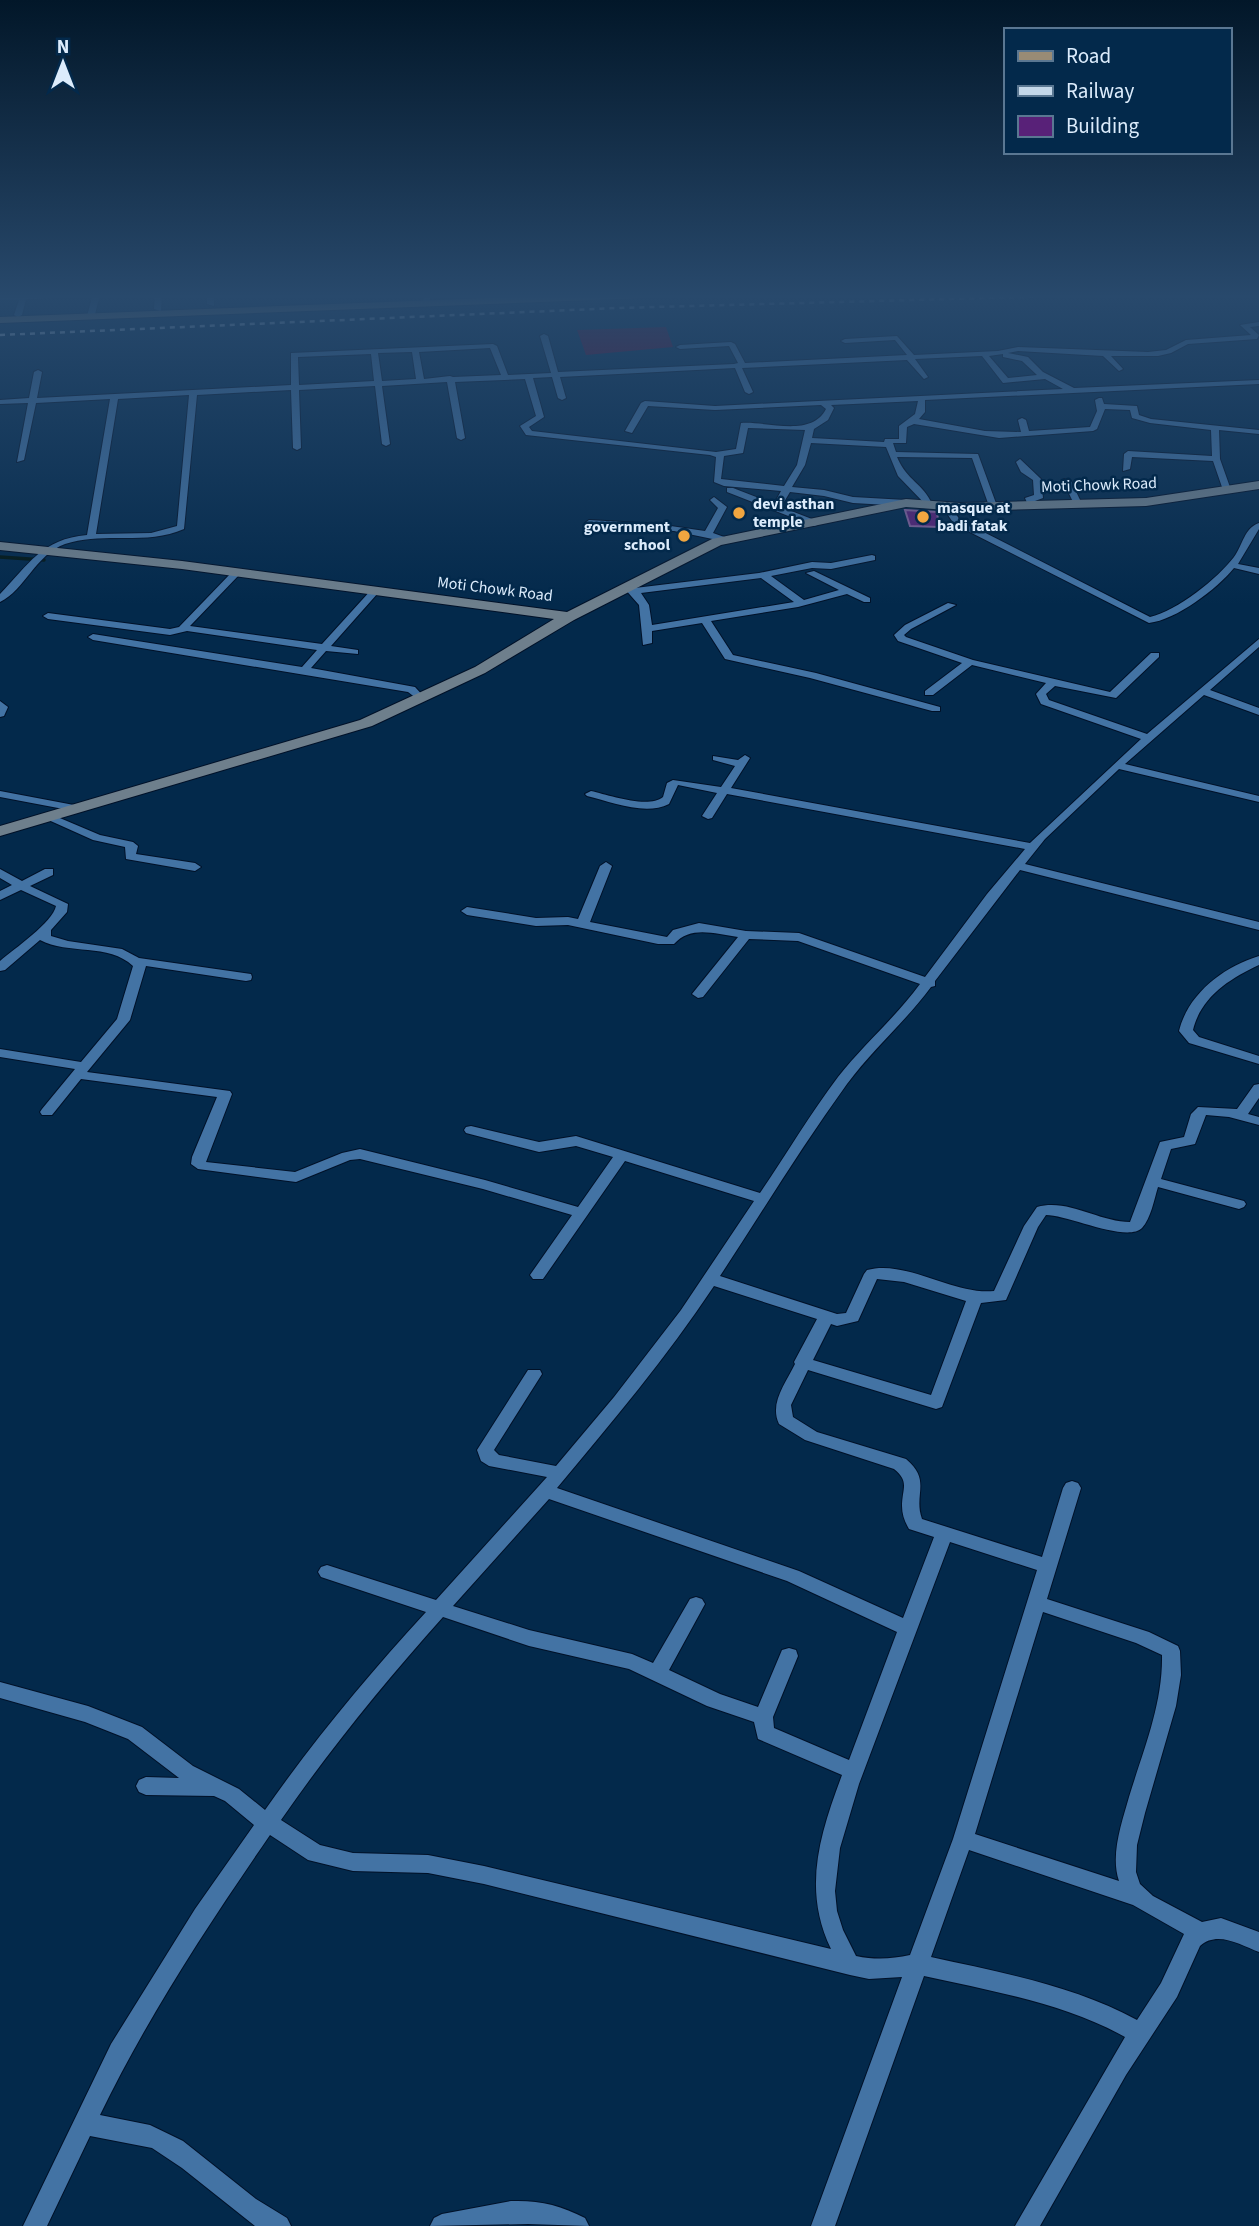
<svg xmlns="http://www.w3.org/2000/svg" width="1259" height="2226" viewBox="0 0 1259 2226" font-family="'Source Sans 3',sans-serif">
  <rect width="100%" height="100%" fill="#03294b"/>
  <!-- green -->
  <polygon fill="#6a0326" points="666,327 673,347 586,355 577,330"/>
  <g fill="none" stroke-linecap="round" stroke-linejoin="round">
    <!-- stream -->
    <polyline stroke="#031817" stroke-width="3.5" points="0,557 44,560"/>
  </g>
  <!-- building -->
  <polygon fill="#582178" stroke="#83619a" stroke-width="2" points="905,510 937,512 939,527 910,526"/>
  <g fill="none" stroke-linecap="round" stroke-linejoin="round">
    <defs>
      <g id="street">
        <polygon points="21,294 99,294 100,295 94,318 87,316 92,297 26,299 22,315 18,317 14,315 19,300 0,300 0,296"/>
        <polygon points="155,294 162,294 161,311 154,309"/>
        <polygon points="207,294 214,294 214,306 207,304"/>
        <polygon points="422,294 429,294 431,305 425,305"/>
        <path d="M1259,322V326L1250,327L1259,335L1257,339L1188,344L1171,353L1158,356H1111L1123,369L1119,371L1103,356L1018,351L1008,353L1028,357L1043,372L1074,388L1259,380V384L925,400V412L919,419L985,431L1021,432L1018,420L1022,418L1026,420L1029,431L1090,427L1097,411L1095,400L1099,398H1102L1104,404L1137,406L1139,415L1151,419L1259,430V434L1219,430L1220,459L1231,490L1227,493L1223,490L1213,461L1132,457L1130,469L1123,471L1124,454L1128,451L1212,456L1211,430L1150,423L1132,418L1130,410L1105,409L1097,429L1093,431L999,438L914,424L907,427L906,443H893L896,452L978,454L997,506L993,509L989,506L972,458L897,457C907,481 923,483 932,504L928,507L898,476L886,447L811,443L805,465L792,487L824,490L853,497L906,500L910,503L906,506L853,503L824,496L790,492L781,507L817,521V525L814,526L727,492V488H733L774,504L781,491L724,486L714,482L716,457L710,455L526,435L520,426L536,416L525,379L455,382L465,438L461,440L457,438L447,382L382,386L390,444L386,446L382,444L375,386L299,390L301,448L297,450L293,448L291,390L197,395L184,529C146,546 104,531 65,544C35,555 25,590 0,602V594C29,564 42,539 87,535L110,399L36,403L24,460L17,462L28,403L0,404V400L29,398L34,372L38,370L42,372L37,398L291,385V353L493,344L497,346L508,375L551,373L540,336L544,334L548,336L558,372L734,364L738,363L729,346L680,349L676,347L680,345L731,342L735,344L745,363L907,355L895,340L845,343L841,341L845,339L897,336L914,355L998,351L1018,347L1148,352L1166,350L1186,340L1251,335L1240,325ZM490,348L501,375L453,377L450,376L424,379L419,352ZM412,352L416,379L382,381L378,353ZM371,354L374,381L299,385L298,357ZM1003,354V357L1022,361L1037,375L1008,378L989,356ZM982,356L1003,383L1045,379L1063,389L715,406L645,401L641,403L625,431L632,433L648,406L715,410L821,405L826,409C811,438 768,421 741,423L736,449L716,452L532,431L529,427L544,417L533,378L552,377L558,398L562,400L566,398L560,377L735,368L745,392L749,394L753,392L742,368L907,360L924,379L928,377L915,359ZM189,395L177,526L151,533L96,534L118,399ZM918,401L915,414L899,426V439H885L884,442L812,438L814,429L828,420L834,408L831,405ZM748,428L805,430L797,465L784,486L721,479L724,456L743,453Z"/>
        <polygon points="1020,459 1041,479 1043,498 1035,501 1035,507 1029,507 1025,498 1034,495 1033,480 1021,472 1016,462"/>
        <polygon points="1064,479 1071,481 1082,504 1081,506 1074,504 1063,481"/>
        <polygon points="714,497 727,507 713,533 727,538 727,542 674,531 589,526 585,523 589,520 657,524 705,531 718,508 710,500"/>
        <path d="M946,503L949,504L960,520L1150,617C1177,611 1218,578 1234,557C1243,545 1244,528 1259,523V529L1238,564L1259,568V574L1234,568C1217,589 1176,620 1149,623L954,524L942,506Z"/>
        <path d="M872,555L875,556V560L831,569L812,568L771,576L804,600L839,590L806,573L814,571L870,598V602H864L847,594L798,607L711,621L733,655L816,673L940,707V711H932L810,678L725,659L702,623L652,631V643L643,645L639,605L624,588L629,585L635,588L759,573L812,562L831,563ZM761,578L794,602L652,625L649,605L641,593Z"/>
        <polygon points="236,570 239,571 239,575 190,626 322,644 372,589 378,589 378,593 331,646 358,650 358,654 326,651 311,668 415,687 425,698 420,701 408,692 93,640 88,637 93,634 302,667 317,650 187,631 170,635 48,619 43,616 48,613 170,629 179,627 233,571"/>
        <path d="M948,603L956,605L911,629L904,635L906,637L973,660L1110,692L1151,653H1159V657L1116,698L1055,686L1046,694L1049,700L1147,734L1259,639V647L1210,690L1259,708V715L1204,695L1125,764L1259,796V802L1119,769L1045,839L1025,864L1259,922V930L1020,870L935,981V986L931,987C906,1021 873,1049 847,1084C802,1146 762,1212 720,1276L837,1314L846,1313L864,1274L867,1270C906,1259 952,1295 994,1291L1024,1226L1037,1207C1068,1198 1099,1222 1130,1222L1160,1142L1184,1137L1191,1114L1198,1107L1237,1109L1254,1085L1259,1084V1098L1248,1114L1259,1117V1125L1229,1117L1206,1115L1195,1144L1171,1149L1161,1179L1244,1201L1246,1204L1244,1207L1239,1209L1158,1187C1154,1200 1151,1218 1142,1228C1127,1243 1068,1215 1046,1215L1038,1227L1006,1300L981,1303L942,1407L936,1409L808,1370L791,1405L793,1417L817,1432L906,1459C932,1481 913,1494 922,1519L1042,1557L1063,1488L1066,1483L1072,1481L1078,1483L1081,1488L1047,1599L1149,1632L1178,1646L1180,1651L1181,1675L1176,1706L1145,1813L1137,1845L1136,1872L1140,1884L1153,1896L1202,1922L1221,1918L1259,1932V1952C1241,1945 1217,1930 1200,1946L1177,1997L1126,2075L1040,2226H1015L1125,2037C1064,2003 991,1991 924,1976L835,2226H811L902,1977L869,1979L850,1975L484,1884L428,1873L353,1871L308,1860L270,1835C208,1925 148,2016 100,2115L150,2125L183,2141L256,2199L287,2218L291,2226H255L182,2168L152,2148L90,2136L47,2226H23L111,2044L195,1909L254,1825L225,1801L214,1796L146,1795L139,1792L136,1786L139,1780L146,1777L179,1778L128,1739L85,1722L0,1698V1682L88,1706L142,1727L193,1766L239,1789L265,1810C314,1740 369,1674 426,1612L321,1577L318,1572L321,1567L327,1565L436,1600L547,1477L489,1466L481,1461L477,1450L528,1370H540L542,1374L494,1450L499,1455L556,1466L614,1397L681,1310L754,1201L625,1161L543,1279H533L530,1275L572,1215L483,1189L360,1159L350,1160L296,1182L198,1169L191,1164L192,1157L217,1097L81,1079L52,1115H42L40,1112L42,1109L75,1069L0,1057V1049L81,1062L117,1019L133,966C109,943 68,955 40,940L5,970L0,971V961C14,949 53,922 56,906L21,890L0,900V891L12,885L0,878V869L22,881L45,869H53V875L30,886L68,904L67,912L51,930V936L68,941L122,949L139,958L251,974L252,977L251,980L246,981L146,966L130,1020L87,1072L230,1091L232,1094L206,1162L295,1172L342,1153L360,1149L485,1180L578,1207L613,1157L576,1146L539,1152L466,1133L464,1130L466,1127L471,1126L539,1142L576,1136L760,1193C786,1155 810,1114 838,1077C864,1044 896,1017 920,984L798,941L749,939L703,997L698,998L692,994L738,937C715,934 691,925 674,944H658L568,925L536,926L467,915L461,911L467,907L536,918L568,917L578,919L600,866L606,862L612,866L590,922L667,937L673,930L699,923L746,931L799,933L925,977L987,894L1025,849L727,794L712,818L708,819L702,816L717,793L678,785L669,804C645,816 612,802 587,796L585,794L591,791C609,795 648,809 663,797L667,783L673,780L721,787L735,766L713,760V756L738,760L745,755L750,758L731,788L1030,843L1141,739L1041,704L1036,694L1046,683L972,665L933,695H925V691L962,663L898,641L894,635L905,625ZM877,1279L904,1282L966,1301L931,1395L813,1360L831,1324L837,1326L858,1321ZM714,1286L817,1319L794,1362L795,1364C786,1383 769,1403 779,1424L805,1440L894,1469C910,1482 902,1488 902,1506C902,1515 905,1522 909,1529L934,1537L903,1618L799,1571L557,1488C612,1422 667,1357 714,1286ZM549,1499L787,1581L897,1632L849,1760L774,1728L773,1717L798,1656L796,1650L789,1648L782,1650L758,1707L720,1694L669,1670L705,1604L702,1599L696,1597L690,1599L653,1663L632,1654L529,1630L453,1606ZM950,1542L1037,1570L953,1839L910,1955C892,1959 875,1960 856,1956L843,1930L837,1911L835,1891L840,1848L859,1784ZM1043,1612L1136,1643L1162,1655C1163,1704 1143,1751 1129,1797C1122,1822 1110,1855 1119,1881L975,1834ZM443,1617L529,1646L629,1669L707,1706L754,1722L758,1739L842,1775C820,1834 802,1889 831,1949L484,1866L428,1855L353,1853L320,1845L281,1820C330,1749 385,1682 443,1617ZM969,1850L1133,1905L1184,1934L1161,1983L1137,2020C1075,1986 999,1972 931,1957Z"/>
        <polygon points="0,701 8,707 4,716 0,717"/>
        <polygon points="0,791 74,805 80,808 74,811 0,797"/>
        <polygon points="48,813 100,835 133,842 138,846 136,854 195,863 201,867 195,871 126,859 125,847 93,840 44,818 44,814"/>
        <path d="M1259,956V965C1229,979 1201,997 1193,1030L1199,1037L1259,1056V1064L1189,1043L1179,1031C1188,994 1223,967 1259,956Z"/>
        <path d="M511,2201C539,2200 560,2205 585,2218L589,2226L528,2224L430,2226L434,2218L442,2214Z"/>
      </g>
      <polygon id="secondary" points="1259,481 1259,489 1146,506 960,511 906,507 721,545 574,620 485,673 372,726 0,836 0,826 360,720 475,667 554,619 182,569 0,550 0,542 182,561 567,612 712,539 906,499 960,503 1146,498"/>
      <polygon id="primary" points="591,294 673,294 668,297 0,323 0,317"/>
    </defs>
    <!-- street casing -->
    <use href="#street" stroke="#001128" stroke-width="2"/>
    <!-- secondary casing -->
    <use href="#secondary" stroke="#001128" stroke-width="2"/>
    <!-- primary casing -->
    <use href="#primary" stroke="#001128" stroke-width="2"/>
    <!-- street -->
    <use href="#street" fill="#4373a4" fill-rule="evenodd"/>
    <!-- secondary -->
    <use href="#secondary" fill="#6e7f8c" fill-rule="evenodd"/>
    <!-- primary -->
    <use href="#primary" fill="#998b75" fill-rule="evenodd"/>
    <!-- rail -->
    <polyline stroke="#c4d7e9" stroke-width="2.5" stroke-dasharray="5 5" stroke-linecap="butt" points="0,335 617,308 1131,294"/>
  </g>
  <!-- sky -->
  <linearGradient id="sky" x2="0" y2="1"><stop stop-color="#021729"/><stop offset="0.49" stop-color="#28496c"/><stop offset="1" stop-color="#28496c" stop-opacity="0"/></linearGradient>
  <rect width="1259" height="605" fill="url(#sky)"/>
  <!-- markers -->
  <g fill="#f1a640" stroke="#03294b" stroke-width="2.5">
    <circle cx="739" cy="513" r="7"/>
    <circle cx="923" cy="517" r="7"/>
    <circle cx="684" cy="536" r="7"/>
  </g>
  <g text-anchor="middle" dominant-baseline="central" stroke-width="5" stroke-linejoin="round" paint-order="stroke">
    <!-- far-street labels -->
    <g font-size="16" fill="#dcecfc" stroke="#03294b">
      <text transform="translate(1099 485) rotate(-2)">Moti Chowk Road</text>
      <text transform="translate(495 589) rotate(7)">Moti Chowk Road</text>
    </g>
    <!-- far-poi labels -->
    <g font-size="16" font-weight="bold" fill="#dcecfc" stroke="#03294b" text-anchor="start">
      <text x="753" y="504">devi asthan<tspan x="753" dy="18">temple</tspan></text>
      <text x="937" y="508">masque at<tspan x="937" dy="18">badi fatak</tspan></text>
      <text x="670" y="527" text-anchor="end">government<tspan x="670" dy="18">school</tspan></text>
    </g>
  </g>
  <!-- legend -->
  <rect x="1004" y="28" width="228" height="126" fill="#03294b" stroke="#5a7792" stroke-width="2"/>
  <rect x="1018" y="51" width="35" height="10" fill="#998b75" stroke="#5a7792" stroke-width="2"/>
  <text x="1066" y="63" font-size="21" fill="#dcecfc">Road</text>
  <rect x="1018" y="86" width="35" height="10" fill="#c4d7e9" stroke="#5a7792" stroke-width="2"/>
  <text x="1066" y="98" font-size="21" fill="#dcecfc">Railway</text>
  <rect x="1018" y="116" width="35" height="21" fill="#582178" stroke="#5a7792" stroke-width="2"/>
  <text x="1066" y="133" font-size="21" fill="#dcecfc">Building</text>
  <!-- north arrow -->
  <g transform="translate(63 63)" stroke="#03294b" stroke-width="5" paint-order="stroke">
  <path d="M0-5L12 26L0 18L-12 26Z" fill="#dcecfc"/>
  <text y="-10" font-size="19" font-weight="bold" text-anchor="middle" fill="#dcecfc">N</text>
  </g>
</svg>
